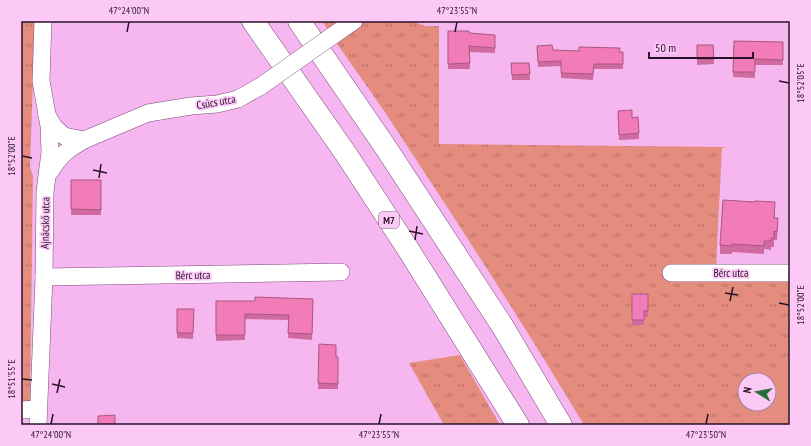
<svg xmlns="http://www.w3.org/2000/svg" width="811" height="446" viewBox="0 0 811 446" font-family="'PT Sans Narrow',sans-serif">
  <defs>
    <pattern id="grass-tufts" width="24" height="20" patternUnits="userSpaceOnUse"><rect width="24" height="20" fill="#e48d7f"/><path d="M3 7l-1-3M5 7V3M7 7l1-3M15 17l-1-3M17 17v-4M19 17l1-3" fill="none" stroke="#b97268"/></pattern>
  </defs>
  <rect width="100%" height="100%" fill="#f6b7f0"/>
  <!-- grass -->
  <g fill="url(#grass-tufts)" fill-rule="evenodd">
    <polygon points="21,21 35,21 30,167 33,176 30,404 21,404"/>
    <path d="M322,21H411L426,26H439V144L727,147L722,148L716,267L790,265V425H584C520,318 452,214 384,111C364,81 342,52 322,21ZM745,380H769V404H745Z"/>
    <polygon points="460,355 500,425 444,425 409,363"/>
  </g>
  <!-- green -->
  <polygon fill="#e48d7f" points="790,358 790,425 753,425 765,404 769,404 769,396"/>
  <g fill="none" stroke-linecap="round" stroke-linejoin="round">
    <defs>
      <g id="minor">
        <polyline points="345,27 354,21"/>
        <polyline points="47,115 54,127 64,136 84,140 148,113 191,106 217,104 238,99 261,86"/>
        <path d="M50,172C60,155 67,150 84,140"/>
        <polyline points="671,273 790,273"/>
        <polyline points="44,277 341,272"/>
        <polyline points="21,410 38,409"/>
        <polyline points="38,425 44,277 45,192 50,152 49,126 41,81 43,21"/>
      </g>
      <g id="motorway">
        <polyline points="253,21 346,154 408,249 518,425"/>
        <polyline points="299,21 386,148 503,327 561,425"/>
      </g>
    </defs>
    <!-- minor casing -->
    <use href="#minor" stroke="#7f487b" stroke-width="18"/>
    <!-- motorway casing -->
    <use href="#motorway" stroke="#7f487b" stroke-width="23"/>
    <!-- minor -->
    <use href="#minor" stroke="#fff" stroke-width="17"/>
    <!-- motorway -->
    <use href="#motorway" stroke="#fff" stroke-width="22"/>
    <defs>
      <polyline id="minor-bridge" points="261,86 345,27"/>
    </defs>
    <!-- minor-bridge casing -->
    <use href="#minor-bridge" stroke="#7f487b" stroke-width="18" stroke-linecap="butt"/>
    <!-- minor-bridge -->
    <use href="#minor-bridge" stroke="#fff" stroke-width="17"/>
  </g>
  <!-- wall -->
  <g fill="#cf6b9e">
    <polygon points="448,31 469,33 495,35 495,53 469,52 470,69 448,69"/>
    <polygon points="734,41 783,42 783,65 755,65 755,78 733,77"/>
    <polygon points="697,45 713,45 714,64 697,65"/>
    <polygon points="537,46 553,50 579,51 623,52 623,69 594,69 593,80 561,78 561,66 538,67"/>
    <polygon points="511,63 529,63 530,80 512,80"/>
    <polygon points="618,111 632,118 639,133 639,139 619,140"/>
    <polygon points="71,180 101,181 101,215 71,215"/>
    <polygon points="775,210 775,218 778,226 777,240 774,240 774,247 771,247 771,250 764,249 764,254 732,252 732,254 720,254 720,245"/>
    <polygon points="632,294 648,294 648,317 644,317 644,325 632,326"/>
    <polygon points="313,299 312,340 288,338 289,320 245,319 245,340 216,341 216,301 255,301"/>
    <polygon points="194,309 193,339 177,338 177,333"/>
    <polygon points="319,344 336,357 338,357 338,389 318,389"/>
  </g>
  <!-- building -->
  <g fill="#f17cb8" stroke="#a95781">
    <polygon points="448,31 469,31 469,33 495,35 495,48 469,46 470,63 448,64"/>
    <polygon points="734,41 783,42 783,60 755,59 755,72 733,72"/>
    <polygon points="552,45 553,50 579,51 579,47 620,48 619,52 623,52 623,64 594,64 593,74 561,73 561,61 538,62 537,46"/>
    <polygon points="697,45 713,45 714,59 697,59"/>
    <polygon points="511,63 529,63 530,74 512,75"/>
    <polygon points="632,110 632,118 638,117 639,133 619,135 618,111"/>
    <polygon points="71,180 101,180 101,210 71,209"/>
    <polygon points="723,200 755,202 755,201 775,202 774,218 778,218 777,232 774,231 774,238 771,238 771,241 764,241 764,246 732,244 732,246 720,245"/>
    <polygon points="632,294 648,294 648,311 644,311 644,320 632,320"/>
    <polygon points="255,297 313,299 312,334 288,333 289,315 245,314 245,335 216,335 216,301 255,301"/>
    <polygon points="177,309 194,309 193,333 177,333"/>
    <polygon points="319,344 336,345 336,357 338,357 338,384 318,383"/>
    <polygon points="115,415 115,425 98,425 98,416"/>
  </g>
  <!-- ticks -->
  <path fill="none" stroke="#291328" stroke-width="1.5" d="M127,32L129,22M455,32L457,22M779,81L789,83M22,156L32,158M93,170L107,173M99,178L101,164M409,231L423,234M415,240L417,226M725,293L738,295M730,301L733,287M779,303L789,305M22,379L32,380M52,384L65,387M57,393L60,379M51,424L53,414M379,424L381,414M706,424L708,414"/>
  <g text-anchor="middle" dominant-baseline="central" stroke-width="3.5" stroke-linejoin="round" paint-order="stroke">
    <!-- shield labels -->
    <rect fill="#fcc9f7" stroke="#684a66" stroke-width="1" x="379" y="212" width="20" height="16" rx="3"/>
    <g font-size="10" font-weight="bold" fill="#291328">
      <text x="389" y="220">M7</text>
    </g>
    <!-- street labels -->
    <g font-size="11" fill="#291328" stroke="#fcc9f7">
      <text transform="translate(216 102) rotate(-10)">Csúcs utca</text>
      <text transform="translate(45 223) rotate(-89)">Ajnácskő utca</text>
      <text x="731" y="273">Bérc utca</text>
      <text transform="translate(193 275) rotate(-1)">Bérc utca</text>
    </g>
  </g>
  <!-- border -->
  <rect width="811" height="446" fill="none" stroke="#fcc9f7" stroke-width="44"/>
  <!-- north arrow -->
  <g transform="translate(757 392) rotate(281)"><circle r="19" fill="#fcc9f7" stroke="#a880a4"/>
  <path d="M0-3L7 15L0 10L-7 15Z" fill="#266e3a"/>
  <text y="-6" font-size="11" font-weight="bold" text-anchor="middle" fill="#291328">N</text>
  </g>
  <!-- scale -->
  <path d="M649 52v6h104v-6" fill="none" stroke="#291328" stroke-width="2"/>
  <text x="655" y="52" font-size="12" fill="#291328" stroke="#fcc9f7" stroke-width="3" paint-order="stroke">50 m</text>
  <rect x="22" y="22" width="767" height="402" fill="none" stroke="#291328" stroke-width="1.5"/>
  <g font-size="10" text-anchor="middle" fill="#291328">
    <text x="129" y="14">47°24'00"N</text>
    <text x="457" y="14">47°23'55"N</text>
    <text transform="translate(800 83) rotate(-90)" y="4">18°52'05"E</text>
    <text transform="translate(11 156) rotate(-90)" y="4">18°52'00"E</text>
    <text transform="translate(800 305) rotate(-90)" y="4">18°52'00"E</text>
    <text transform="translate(11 379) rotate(-90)" y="4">18°51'55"E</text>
    <text x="51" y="438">47°24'00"N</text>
    <text x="379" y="438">47°23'55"N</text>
    <text x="706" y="438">47°23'50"N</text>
  </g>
</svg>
